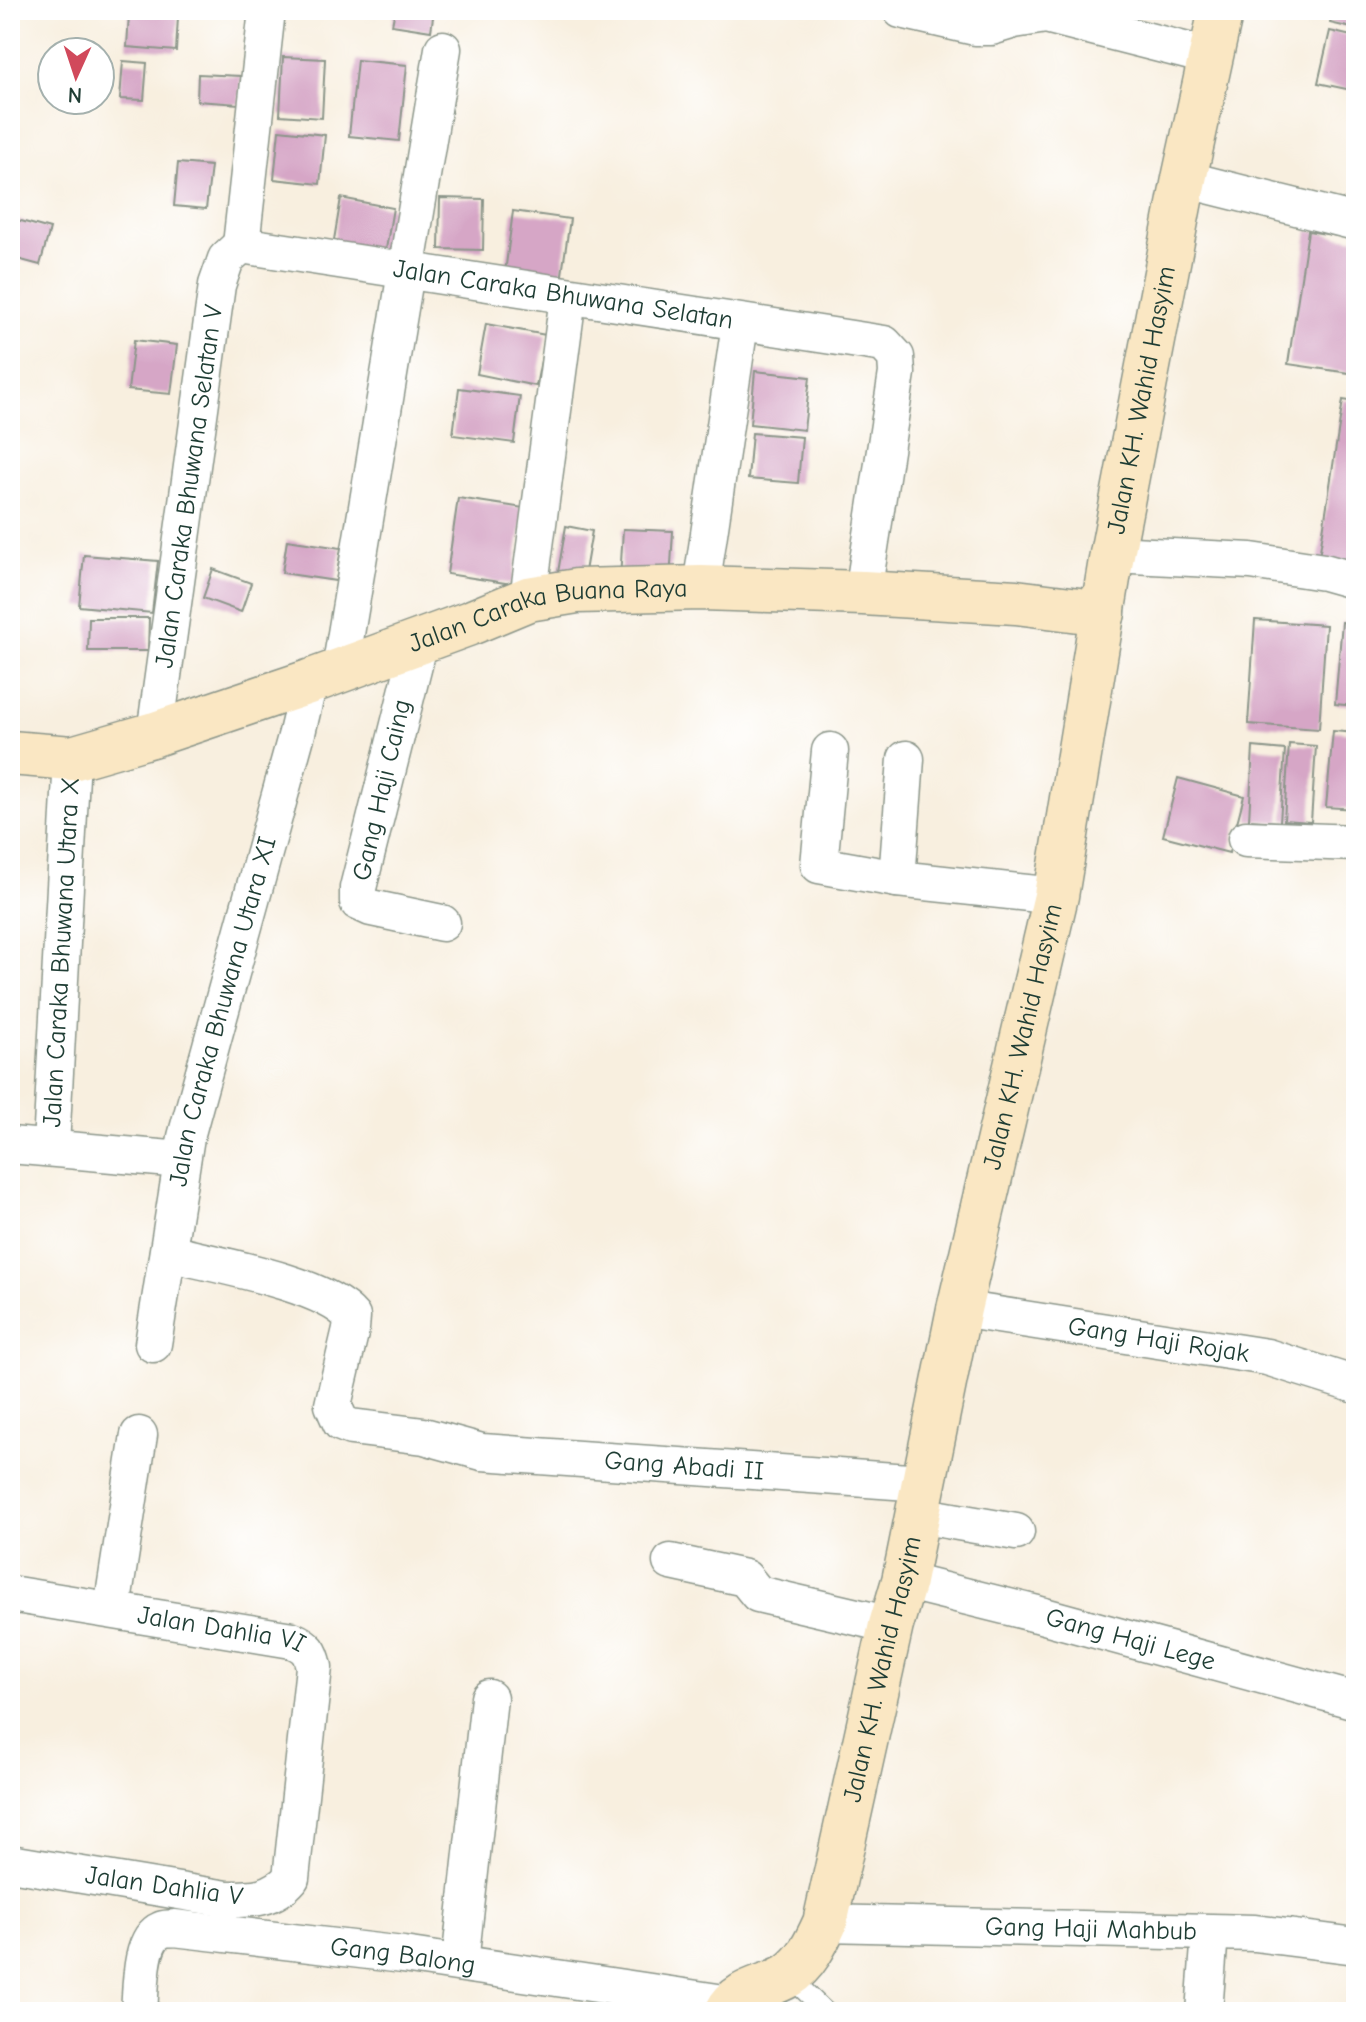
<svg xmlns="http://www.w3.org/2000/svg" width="1366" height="2022" viewBox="0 0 1366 2022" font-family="'Comic Neue',sans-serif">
  <rect width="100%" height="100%" fill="#fff"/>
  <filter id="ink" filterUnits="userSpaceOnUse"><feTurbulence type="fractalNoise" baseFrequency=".0125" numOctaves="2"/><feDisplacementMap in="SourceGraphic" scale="16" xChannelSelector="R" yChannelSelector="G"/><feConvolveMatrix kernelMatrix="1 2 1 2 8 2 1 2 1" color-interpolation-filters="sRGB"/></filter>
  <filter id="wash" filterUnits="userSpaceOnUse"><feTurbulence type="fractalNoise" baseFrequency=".006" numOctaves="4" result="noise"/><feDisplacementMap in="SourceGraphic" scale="32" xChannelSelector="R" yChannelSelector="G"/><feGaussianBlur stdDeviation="1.8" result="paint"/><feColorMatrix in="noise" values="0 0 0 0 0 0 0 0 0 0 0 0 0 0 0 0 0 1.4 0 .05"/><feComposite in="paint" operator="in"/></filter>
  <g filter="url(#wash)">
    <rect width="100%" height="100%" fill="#f8efdf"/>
    <g id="blocks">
      <!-- building -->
      <g fill="#d6a6c6">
        <polygon points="395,10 434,10 431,31 392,25"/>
        <polygon points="1333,10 1356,10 1356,29 1330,23"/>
        <polygon points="129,14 178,17 176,51 127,47"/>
        <polygon points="1330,31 1356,37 1356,91 1318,83"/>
        <polygon points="283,57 325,59 322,118 280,115"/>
        <polygon points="357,60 407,65 399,141 349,136"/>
        <polygon points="123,61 147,63 144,100 120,99"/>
        <polygon points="198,74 241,76 239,104 197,101"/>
        <polygon points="279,130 325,135 320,184 274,179"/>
        <polygon points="178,163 211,166 206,209 174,206"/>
        <polygon points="341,198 393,208 385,255 333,246"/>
        <polygon points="440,198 484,199 483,250 439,249"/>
        <polygon points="513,211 570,219 561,281 505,273"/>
        <polygon points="10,218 50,229 40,265 10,257"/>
        <polygon points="1308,231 1356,239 1356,374 1288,364"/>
        <polygon points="486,324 546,335 536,386 477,374"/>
        <polygon points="134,340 177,345 171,394 128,390"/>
        <polygon points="755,371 810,377 804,430 750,424"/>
        <polygon points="459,388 520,396 514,443 453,435"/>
        <polygon points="1343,400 1356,402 1356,570 1318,564"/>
        <polygon points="752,433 802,437 798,483 748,479"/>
        <polygon points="458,498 524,508 512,584 447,574"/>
        <polygon points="566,526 592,531 583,583 557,578"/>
        <polygon points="623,529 673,531 670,582 620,580"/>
        <polygon points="287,540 341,548 336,581 282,573"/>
        <polygon points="84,555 158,561 152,613 79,606"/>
        <polygon points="213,569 251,583 241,612 203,598"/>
        <polygon points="89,618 149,618 148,651 88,651"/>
        <polygon points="1255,620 1326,625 1319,729 1248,724"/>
        <polygon points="1342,622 1356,624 1356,706 1335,704"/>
        <polygon points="1333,731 1356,733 1356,809 1326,807"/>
        <polygon points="1289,744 1316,746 1311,822 1284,820"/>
        <polygon points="1253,747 1285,750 1280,822 1249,820"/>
        <polygon points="1178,778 1244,796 1229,853 1163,836"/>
      </g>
    </g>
  </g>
  <g filter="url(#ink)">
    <use href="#blocks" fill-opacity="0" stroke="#8c968a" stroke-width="2"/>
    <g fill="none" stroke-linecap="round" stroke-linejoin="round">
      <defs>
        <polyline id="lane" points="788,1975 826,2012"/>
        <g id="street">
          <polyline points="901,10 975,27 991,27 1014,20 1046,15 1211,57"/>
          <polyline points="1184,179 1356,222"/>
          <path id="s1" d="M241,245L884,344L896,357L897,373L863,593"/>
          <polyline points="241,245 267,10"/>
          <polyline points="1112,554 1251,561 1324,572 1356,581"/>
          <polyline points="701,588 740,324"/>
          <polyline points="528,599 568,297"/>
          <polyline points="420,641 358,888 358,902 371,908 442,923"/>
          <polyline points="340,670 443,49"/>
          <path id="s2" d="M155,734L217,285L226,259L241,245"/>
          <polyline points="830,751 819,865 897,879 1056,896"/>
          <polyline points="1246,839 1356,843"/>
          <polyline points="897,879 906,759"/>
          <polyline points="10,1145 182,1160"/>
          <path id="s3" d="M51,1146L72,758"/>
          <path id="s4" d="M168,1253C212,1264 325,1283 352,1317L351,1329L333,1405L341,1423L351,1427L424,1436L482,1452L923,1483"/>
          <path id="s5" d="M959,1309L1267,1357L1356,1385"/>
          <path id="s6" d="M153,1344L186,1137L297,733L309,682"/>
          <polyline points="918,1515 1016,1532"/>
          <polyline points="671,1562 745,1578 758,1594 891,1625"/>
          <path id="s7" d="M904,1581L1037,1614L1356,1701"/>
          <path id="s8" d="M10,1594L292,1640C307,1646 311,1652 314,1667L291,1878C273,1899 253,1899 227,1899L10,1863"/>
          <polyline points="112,1609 139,1435"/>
          <path id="s9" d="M825,1923L1255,1933L1356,1946"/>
          <polyline points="460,1963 489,1698"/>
          <path id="s10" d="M139,2012C141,1992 139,1939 161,1930C165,1928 170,1929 174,1928L403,1955L731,2004"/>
          <polyline points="1204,2012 1210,1933"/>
        </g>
        <g id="secondary">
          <path id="s11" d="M10,753L72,758L155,734L309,682L470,623L528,599L577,591L701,588L863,593L1016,602L1103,613"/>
          <path id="s12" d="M727,2012C738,1989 767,1988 787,1976C806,1964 816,1943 825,1923L891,1625L904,1581L959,1309L1056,896L1112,554L1184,179L1221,10"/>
        </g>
      </defs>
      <!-- lane casing -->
      <use href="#lane" stroke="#8c968a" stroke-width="21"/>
      <!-- street casing -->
      <use href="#street" stroke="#8c968a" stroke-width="39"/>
      <!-- secondary casing -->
      <use href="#secondary" stroke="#8c968a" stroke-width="47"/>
      <!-- lane -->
      <use href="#lane" stroke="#fff" stroke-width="18"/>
      <!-- street -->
      <use href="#street" stroke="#fff" stroke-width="36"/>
      <!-- secondary -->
      <use href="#secondary" stroke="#fae7c3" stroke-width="44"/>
    </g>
  </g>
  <g text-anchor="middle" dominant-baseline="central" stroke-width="6" stroke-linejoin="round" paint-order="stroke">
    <!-- street labels -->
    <g font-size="26" fill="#1f3d34" stroke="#fff">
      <text stroke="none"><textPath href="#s1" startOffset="326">Jalan Caraka Bhuwana Selatan</textPath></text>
      <text stroke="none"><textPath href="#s12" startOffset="1694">Jalan KH. Wahid Hasyim</textPath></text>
      <text stroke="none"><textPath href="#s2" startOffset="250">Jalan Caraka Bhuwana Selatan V</textPath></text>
      <text stroke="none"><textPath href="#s11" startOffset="562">Jalan Caraka Buana Raya</textPath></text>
      <text transform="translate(382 790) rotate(-77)">Gang Haji Caing</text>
      <text stroke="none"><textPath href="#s3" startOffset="194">Jalan Caraka Bhuwana Utara X</textPath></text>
      <text stroke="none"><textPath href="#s6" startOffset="340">Jalan Caraka Bhuwana Utara XI</textPath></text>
      <text stroke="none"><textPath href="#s12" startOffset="1046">Jalan KH. Wahid Hasyim</textPath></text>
      <text stroke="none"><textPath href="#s5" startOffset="202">Gang Haji Rojak</textPath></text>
      <text stroke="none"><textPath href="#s4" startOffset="654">Gang Abadi II</textPath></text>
      <text stroke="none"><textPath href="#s8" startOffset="214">Jalan Dahlia VI</textPath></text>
      <text stroke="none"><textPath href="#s7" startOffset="234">Gang Haji Lege</textPath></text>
      <text stroke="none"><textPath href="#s12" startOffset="398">Jalan KH. Wahid Hasyim</textPath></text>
      <text transform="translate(164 1886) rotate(8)">Jalan Dahlia V</text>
      <text stroke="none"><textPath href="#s9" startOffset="266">Gang Haji Mahbub</textPath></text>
      <text stroke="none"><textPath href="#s10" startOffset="332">Gang Balong</textPath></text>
    </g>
  </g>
  <!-- margin -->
  <rect width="1366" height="2022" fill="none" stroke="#fff" stroke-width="40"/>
  <!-- north arrow -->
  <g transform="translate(76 76) rotate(183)"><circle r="38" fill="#ffffff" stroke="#a5b1ae" stroke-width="2"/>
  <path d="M0-6L14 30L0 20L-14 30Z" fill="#d1495b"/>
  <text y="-12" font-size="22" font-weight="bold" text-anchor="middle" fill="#1f3d34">N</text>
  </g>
</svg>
